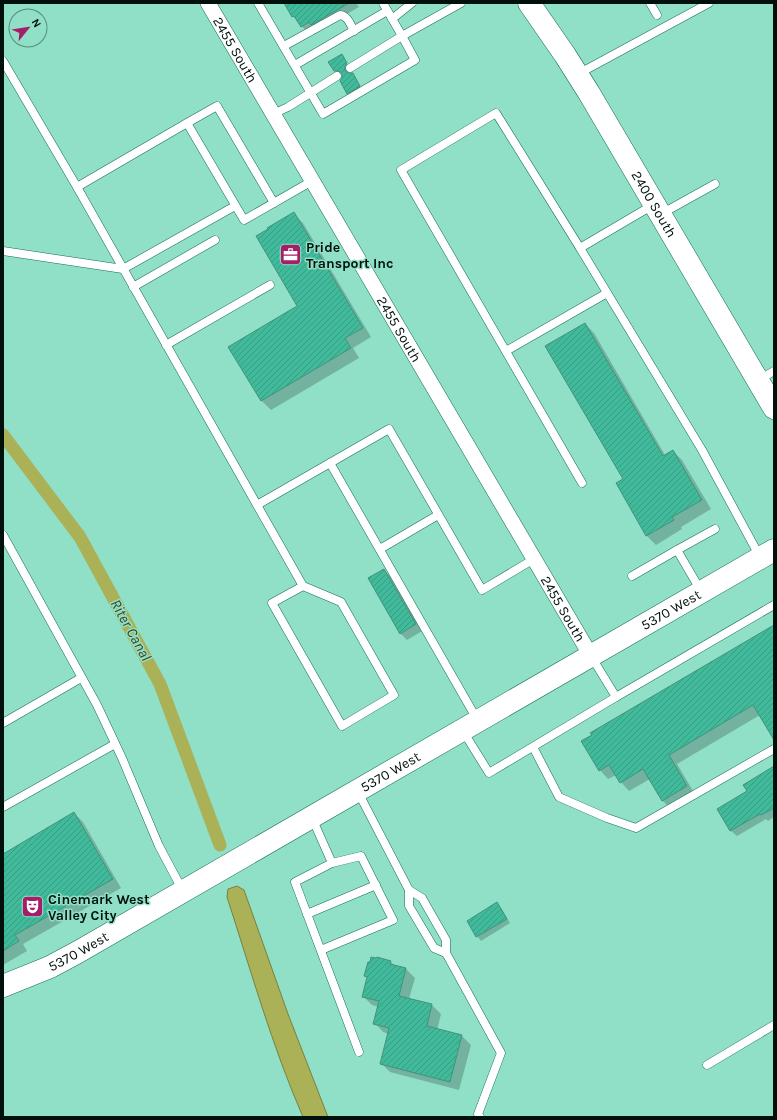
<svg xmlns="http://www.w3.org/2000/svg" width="777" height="1120" viewBox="0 0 777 1120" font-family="Karla,sans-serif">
  <defs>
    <pattern id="building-hatch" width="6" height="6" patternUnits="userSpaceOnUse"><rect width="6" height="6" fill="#41b99b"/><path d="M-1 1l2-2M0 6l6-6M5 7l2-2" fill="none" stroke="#379e84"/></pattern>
  </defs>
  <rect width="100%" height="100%" fill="#90dfc7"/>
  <!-- water -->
  <path fill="#aab156" stroke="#778140" d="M237,886L244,890L288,1014L328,1117H303C272,1046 251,971 227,897L228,889Z"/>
  <!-- shadow -->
  <g fill="#0003">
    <polygon points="286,3 356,3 359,7 318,31 308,33 293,16"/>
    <polygon points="343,57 348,66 346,68 347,73 354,76 361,88 350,95 348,93 342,72 337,73 335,71"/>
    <polygon points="294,214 303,223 371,337 353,348 359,358 271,410 262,401 298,306 269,230"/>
    <polygon points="585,324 594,333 665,455 673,451 682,460 711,509 681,527 682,529 656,545 647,536 617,484 624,480"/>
    <polygon points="384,570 391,577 422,631 407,640 400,633"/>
    <polygon points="774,626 774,738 760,715 677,764 696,796 672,810 663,801 650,779 629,791 621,782 616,775 608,779 600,770"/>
    <polygon points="774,767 774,817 768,821 766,819 737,836 731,831 718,809 748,792"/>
    <polygon points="74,813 83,822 121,888 23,944 27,951 3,965 3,855"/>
    <polygon points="497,904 501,908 510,923 481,941 477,936"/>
    <polygon points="390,961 395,966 406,969 415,978 409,999 432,1005 441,1014 437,1030 462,1036 471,1045 459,1090 390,1072 381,1063 389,1034 383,1032 375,1023 379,1007 372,1005 363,996 368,978 366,976"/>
  </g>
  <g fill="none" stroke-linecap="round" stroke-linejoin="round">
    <!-- canal -->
    <polyline stroke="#aab156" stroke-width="13" points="3,435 80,537 160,684 220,845"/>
  </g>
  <!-- building -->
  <g fill="url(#building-hatch)" stroke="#43927c">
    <polygon points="284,3 349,3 311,25 309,22 301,27 294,16 292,17"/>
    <polygon points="342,54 347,63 345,66 345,71 348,73 353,73 360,86 347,94 340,81 342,78 342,73 339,71 334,71 328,62"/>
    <polygon points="294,212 363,328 345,338 351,348 261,401 228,347 297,306 256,236 268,229 267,228"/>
    <polygon points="585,323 663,456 673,450 702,500 672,517 674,520 646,536 616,483 623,479 545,346"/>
    <polygon points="384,569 416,624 400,634 368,578"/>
    <polygon points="774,625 774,740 753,705 669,755 687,786 662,801 643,769 620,783 609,765 599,771 581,741 592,735 590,733"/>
    <polygon points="774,766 774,808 761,815 760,814 730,831 717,809 747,791 743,785"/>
    <polygon points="74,812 113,879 15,935 19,941 3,951 3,854"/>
    <polygon points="497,902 507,919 476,937 467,921"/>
    <polygon points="371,957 376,958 377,957 391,961 390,964 406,968 399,996 432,1004 427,1026 462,1035 450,1082 380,1064 389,1028 373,1024 379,1001 362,997 367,977 364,976 368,962 370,962"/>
  </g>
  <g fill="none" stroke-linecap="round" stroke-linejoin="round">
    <defs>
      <g id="lane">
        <polyline points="258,3 323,114 415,60 402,36 350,68"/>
        <polyline points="383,3 402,36 461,3"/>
        <polyline points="650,3 657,15"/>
        <polyline points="392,19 412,3"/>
        <path d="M284,46L340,15C348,16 350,24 354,31"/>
        <polyline points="3,61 77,187"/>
        <polyline points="295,65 387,11"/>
        <polyline points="578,74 709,3"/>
        <polyline points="273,114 288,107 337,76"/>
        <polyline points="187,123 217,106 274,203"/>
        <polyline points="312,181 244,220 187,123 77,187 257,505 330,463 478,721"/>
        <polyline points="661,214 715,184"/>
        <polyline points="580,248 702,450 760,557"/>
        <polyline points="3,251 123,269 235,206"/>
        <polyline points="133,287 215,240"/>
        <polyline points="166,345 270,285"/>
        <polyline points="506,351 607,293"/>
        <polyline points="759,380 774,371"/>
        <polyline points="330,463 389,429 482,590 534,559"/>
        <polyline points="582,483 401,170 496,113 580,248 653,205"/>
        <polyline points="257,505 303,586 272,603 342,726 394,695 341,602 303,586"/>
        <polyline points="3,535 97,705 122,758 159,846 183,891"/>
        <polyline points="380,549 438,515"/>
        <polyline points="632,576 677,550"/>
        <polyline points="701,591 677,550 715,529"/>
        <polyline points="616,697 774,605"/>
        <polyline points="3,723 81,678"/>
        <polyline points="463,731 489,773 616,697 591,656"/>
        <polyline points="533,747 559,797 607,818 636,828 774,749"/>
        <polyline points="358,792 409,890 422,898 446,940 446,953 501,1053 478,1114 480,1117"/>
        <polyline points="3,807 115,744"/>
        <polyline points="312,818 332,863 295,882 359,1052"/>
        <polyline points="409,890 409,906 434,948 446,953"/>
        <polyline points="307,914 376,885"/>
        <polyline points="321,950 393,920 361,856 332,863"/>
        <polyline points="707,1065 774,1025"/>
      </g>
      <g id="street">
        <path id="s1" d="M208,3L591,656"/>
      </g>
      <g id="secondary">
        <path id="s2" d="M529,3L565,55L589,93L774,408"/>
        <path id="s3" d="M3,986L50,967L78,952L774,550"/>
      </g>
    </defs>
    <!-- lane casing -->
    <use href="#lane" stroke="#176e59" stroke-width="9"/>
    <!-- street casing -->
    <use href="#street" stroke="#176e59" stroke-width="16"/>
    <!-- secondary casing -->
    <use href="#secondary" stroke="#176e59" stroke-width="23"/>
    <!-- lane -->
    <use href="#lane" stroke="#fff" stroke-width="8"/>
    <!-- street -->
    <use href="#street" stroke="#fff" stroke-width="15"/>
    <!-- secondary -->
    <use href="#secondary" stroke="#fff" stroke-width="22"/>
  </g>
  <!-- icons -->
  <defs>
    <symbol id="office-square" viewBox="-11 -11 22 22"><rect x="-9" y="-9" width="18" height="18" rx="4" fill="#a41e68" stroke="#90dfc7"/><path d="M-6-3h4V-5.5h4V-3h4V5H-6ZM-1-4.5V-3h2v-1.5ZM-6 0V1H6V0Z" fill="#fff"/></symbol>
    <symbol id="theatre-square" viewBox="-11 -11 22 22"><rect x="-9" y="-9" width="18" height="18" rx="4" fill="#a41e68" stroke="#90dfc7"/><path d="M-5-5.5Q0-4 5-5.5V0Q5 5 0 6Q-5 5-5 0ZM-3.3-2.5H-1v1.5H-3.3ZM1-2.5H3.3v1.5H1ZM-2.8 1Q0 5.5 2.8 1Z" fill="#fff"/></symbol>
  </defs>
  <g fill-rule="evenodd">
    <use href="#office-square" x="278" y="242" width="25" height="25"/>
    <use href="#theatre-square" x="20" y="894" width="25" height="25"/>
  </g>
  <g text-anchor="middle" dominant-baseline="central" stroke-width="3" stroke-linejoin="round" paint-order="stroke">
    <!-- street labels -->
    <g font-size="14" fill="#00110b" stroke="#90dfc7">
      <text stroke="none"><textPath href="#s1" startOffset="54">2455 South</textPath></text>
      <text stroke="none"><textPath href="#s2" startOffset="237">2400 South</textPath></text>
      <text stroke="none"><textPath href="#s1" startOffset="378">2455 South</textPath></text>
      <text stroke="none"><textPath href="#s1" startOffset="702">2455 South</textPath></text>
      <text stroke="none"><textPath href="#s3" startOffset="767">5370 West</textPath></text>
      <text stroke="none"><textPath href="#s3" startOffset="443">5370 West</textPath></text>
      <text stroke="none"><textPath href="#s3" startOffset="83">5370 West</textPath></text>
    </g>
    <!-- poi labels -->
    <g font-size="14" font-weight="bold" fill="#00110b" stroke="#90dfc7" text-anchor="start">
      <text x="306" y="247">Pride<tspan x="306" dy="16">Transport Inc</tspan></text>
      <text x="48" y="899">Cinemark West<tspan x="48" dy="16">Valley City</tspan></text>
    </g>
    <!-- water labels -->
    <g font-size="15" font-style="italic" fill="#40431c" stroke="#90dfc7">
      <text transform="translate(131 630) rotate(61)">Riter Canal</text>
    </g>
  </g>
  <!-- border -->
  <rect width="777" height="1120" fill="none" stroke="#00110b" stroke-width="8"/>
  <!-- north arrow -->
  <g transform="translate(28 28) rotate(60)"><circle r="19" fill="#90dfc7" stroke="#568d7c"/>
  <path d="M0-3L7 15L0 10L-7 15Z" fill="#a41e68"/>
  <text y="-6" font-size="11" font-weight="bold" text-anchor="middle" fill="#00110b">N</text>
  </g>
</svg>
